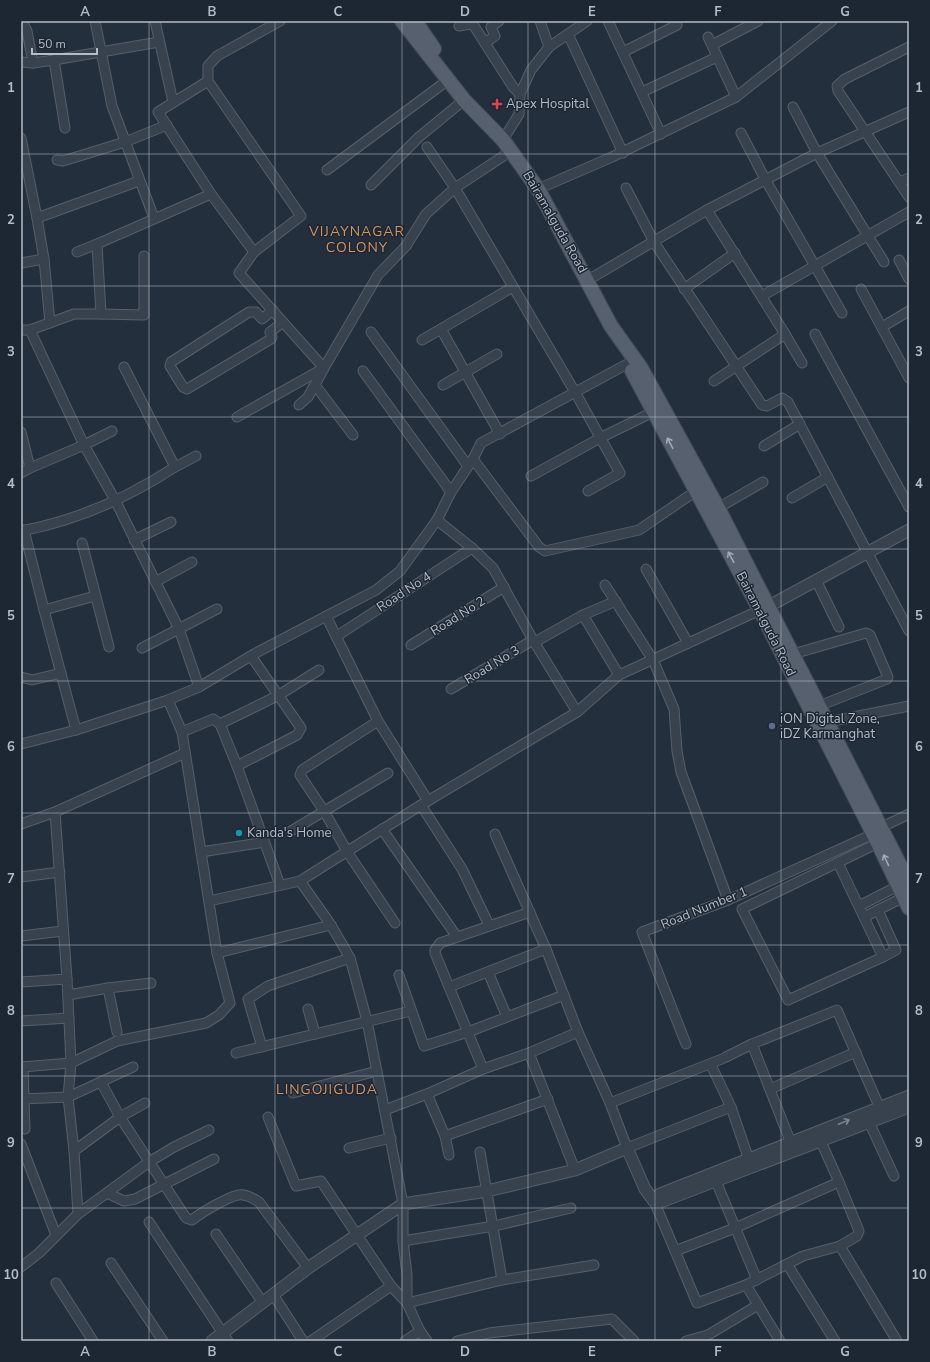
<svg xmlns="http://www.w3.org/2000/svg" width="930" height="1362" viewBox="0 0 930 1362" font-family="'Nunito Sans',sans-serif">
  <rect width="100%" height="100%" fill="#242f3e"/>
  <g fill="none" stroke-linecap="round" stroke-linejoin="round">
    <defs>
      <g id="minor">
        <polyline points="22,21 27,31 33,63"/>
        <polyline points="95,21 112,106 154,218"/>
        <polyline points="155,21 173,102"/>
        <polyline points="280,21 217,56 208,66 208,81 301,216 254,252 239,273 324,368 308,397 299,405"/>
        <polyline points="540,21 549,47"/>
        <polyline points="608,21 661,134"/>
        <polyline points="459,26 471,24 474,26 513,87 520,94"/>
        <polyline points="568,34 623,153"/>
        <polyline points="708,37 736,97"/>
        <polyline points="485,43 495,36 491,27 499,21"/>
        <polyline points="712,45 758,21"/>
        <polyline points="909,47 845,79 837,86 838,91 909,197"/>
        <polyline points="623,52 677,25"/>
        <polyline points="54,60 65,128"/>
        <polyline points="21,62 33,63 54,60 159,42"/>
        <polyline points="208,81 158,112 211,194 254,252"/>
        <polyline points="642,92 717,57"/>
        <polyline points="793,107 817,153 884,262"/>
        <polyline points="741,133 765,179 842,313"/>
        <polyline points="21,138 37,218 44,259 50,323"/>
        <polyline points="503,140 519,114 520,94 531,70 549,47 587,21"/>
        <polyline points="427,147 455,188 511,151"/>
        <polyline points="57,160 63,161 125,142 167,125"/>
        <polyline points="327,170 448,80"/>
        <polyline points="899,182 909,178"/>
        <polyline points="371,185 419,137 464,100"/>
        <polyline points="626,188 654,242 762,405 767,406 782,398 788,402 909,631"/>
        <polyline points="538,189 612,157 736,97 832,21"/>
        <polyline points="707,210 785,334"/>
        <polyline points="37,218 139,181"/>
        <polyline points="77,252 97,244"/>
        <polyline points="899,260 909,279"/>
        <polyline points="21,263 44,259"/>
        <polyline points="588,280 707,210 817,153 909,112"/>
        <polyline points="684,289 735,253"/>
        <polyline points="861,289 909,378"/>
        <polyline points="762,296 909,212"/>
        <polyline points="273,310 262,319 256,312 249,312 171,362 170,366 183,387 187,389 271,339 272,337 270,332 283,322"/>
        <polyline points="101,314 144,315 144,256"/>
        <polyline points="882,327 909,311"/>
        <polyline points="441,329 500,434"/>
        <polyline points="21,330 30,330 74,314 101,314 97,244 211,194"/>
        <polyline points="30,330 84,445 115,500 179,629 199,687"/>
        <polyline points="371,332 468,466"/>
        <polyline points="815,334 909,507"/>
        <polyline points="422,340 513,287"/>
        <polyline points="363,371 451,492"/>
        <polyline points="714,381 785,334 802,363"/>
        <polyline points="315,385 353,435"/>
        <polyline points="443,385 497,354"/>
        <polyline points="237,417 324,368 378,275 406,246 426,214 455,188 575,392 620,473 588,491"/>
        <polyline points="21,432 30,468 84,445 112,431"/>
        <polyline points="764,446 800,424"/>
        <polyline points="473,459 539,547 545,551 639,530 696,491"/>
        <polyline points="175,467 196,456"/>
        <polyline points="21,473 30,468"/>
        <polyline points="531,476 600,438 653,412"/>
        <polyline points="792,498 828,477"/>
        <polyline points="718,508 763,482"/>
        <polyline points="437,520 472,548 493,568 533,640 577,712"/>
        <polyline points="24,530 44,610 76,730"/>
        <path d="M21,531C75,521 129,497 175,467L124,367"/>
        <polyline points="134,540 171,522"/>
        <polyline points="82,543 109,647"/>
        <polyline points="646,569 688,643"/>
        <polyline points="816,580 839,627"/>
        <polyline points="155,582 192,562"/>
        <polyline points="605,585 653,660 674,709 677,751 681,772 728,900"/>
        <polyline points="44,610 95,596"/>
        <polyline points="583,615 619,675"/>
        <polyline points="326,616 378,721 428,801"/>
        <polyline points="337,636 472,548"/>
        <polyline points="535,642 583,615 616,601"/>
        <polyline points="411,645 504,587"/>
        <polyline points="142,648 217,609"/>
        <polyline points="793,654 866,633 870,635 888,677 887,679 819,706"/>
        <polyline points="21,677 32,680 61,673"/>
        <polyline points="451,689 533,640"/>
        <polyline points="378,721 302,770 300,775 324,811 348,853 395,923"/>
        <polyline points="828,722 909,706"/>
        <polyline points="220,724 279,695 319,670"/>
        <polyline points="182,732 213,719 220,724 237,766 280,885"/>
        <polyline points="21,744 76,730 168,700 199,687 254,654 376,590 400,571 437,520 451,492 473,459 481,443 629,363"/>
        <polyline points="237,766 297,735 301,728 251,656"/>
        <polyline points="421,805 462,869 489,925"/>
        <polyline points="55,812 67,979 71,1063 68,1097 74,1151 78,1214"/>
        <polyline points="21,824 55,812 185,753"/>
        <polyline points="882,827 909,814"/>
        <polyline points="382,829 457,937"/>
        <polyline points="291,831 388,773"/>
        <polyline points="495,834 546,949 578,1032 610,1103 627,1148 731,1107"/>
        <polyline points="201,852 259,843"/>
        <polyline points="838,863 883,957 788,1000 742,909 878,843"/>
        <polyline points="21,877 60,872"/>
        <polyline points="300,881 421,805 577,712 619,675 760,610"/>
        <polyline points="209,901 300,881 331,925 350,958 367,1021 403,1204 403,1241 407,1275 407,1303 502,1280 594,1265"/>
        <polyline points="859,906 898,886"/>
        <polyline points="878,910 896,950 883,957"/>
        <polyline points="864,917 904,897"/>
        <polyline points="21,936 63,931"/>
        <polyline points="217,953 331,925"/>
        <polyline points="488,972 507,1017"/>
        <polyline points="399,975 424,1046 468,1032 564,995"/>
        <polyline points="21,982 67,979"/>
        <polyline points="449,987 546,949"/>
        <polyline points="108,988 117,1032"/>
        <polyline points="68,995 108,988 151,983"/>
        <polyline points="308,1009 315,1034"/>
        <polyline points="21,1021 69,1018"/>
        <polyline points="686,1044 642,932 728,900 873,834"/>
        <polyline points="752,1044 791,1143"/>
        <polyline points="262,1047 248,999 268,986 350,958"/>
        <polyline points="236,1053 411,1011"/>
        <polyline points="529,1053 575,1170"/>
        <polyline points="726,1057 752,1044 837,1010 882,1113"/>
        <polyline points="711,1065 731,1107 749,1160"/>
        <polyline points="21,1067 71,1063 117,1041 206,1023 219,1015 230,1003 217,953 182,732 168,700"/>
        <polyline points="23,1067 25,1129"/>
        <polyline points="483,1069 435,953 435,950 440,943 530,912"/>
        <path d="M101,1082L120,1117L186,1218L192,1220C202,1212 226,1198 238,1195C245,1194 253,1198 259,1202L308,1268"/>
        <polyline points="770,1089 856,1052"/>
        <polyline points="293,1093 377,1071"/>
        <polyline points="427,1094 445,1136 449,1155"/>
        <polyline points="21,1099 68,1097 133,1067"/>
        <polyline points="610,1103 722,1059"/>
        <polyline points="385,1110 427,1094 483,1069 529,1053 578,1032"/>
        <polyline points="268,1117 296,1186 321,1181 391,1286 407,1303 420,1331 427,1341"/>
        <polyline points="869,1122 894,1176"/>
        <polyline points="445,1136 548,1099"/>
        <polyline points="21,1144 56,1235"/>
        <polyline points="349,1148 391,1138"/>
        <polyline points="74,1151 120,1117 145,1103"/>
        <polyline points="480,1152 502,1280"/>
        <polyline points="716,1181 757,1280"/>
        <polyline points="107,1193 124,1201 135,1199 214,1159"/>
        <polyline points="654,1201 697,1303 746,1285 803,1256 840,1246 857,1236 859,1231 839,1182 818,1135"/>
        <polyline points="149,1222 228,1341"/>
        <polyline points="216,1234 263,1303"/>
        <polyline points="403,1241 494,1226 571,1208"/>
        <polyline points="840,1246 897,1341"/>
        <polyline points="675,1251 735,1228 839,1182"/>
        <polyline points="111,1263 163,1341"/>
        <polyline points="787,1264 835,1341"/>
        <polyline points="21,1267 39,1253 78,1214 149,1162 174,1147 209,1130"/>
        <polyline points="56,1283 93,1341"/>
        <polyline points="746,1285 780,1341"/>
        <polyline points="274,1296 303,1341"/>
        <polyline points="311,1341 391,1286"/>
        <polyline points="405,1341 420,1331"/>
        <polyline points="457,1341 489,1333 612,1319 634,1341"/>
        <polyline points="686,1341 708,1335 758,1305"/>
      </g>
      <g id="tertiary">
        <polyline points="769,606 909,530"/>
        <polyline points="654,1201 660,1194 909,1096"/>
        <polyline points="654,1201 663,1201 909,1107"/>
        <polyline points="212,1341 308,1268 403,1204 487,1191 575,1170 627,1148 645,1189 654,1201"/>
      </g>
      <g id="primary">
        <polyline points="402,21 464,100 503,140 538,189 611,326 641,368 718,508 909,883"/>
        <polyline points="415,21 434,49"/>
        <polyline points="632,371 760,610 878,843 909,908"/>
      </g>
    </defs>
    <!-- minor casing -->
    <use href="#minor" stroke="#565f6c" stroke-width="11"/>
    <!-- tertiary casing -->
    <use href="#tertiary" stroke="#565f6c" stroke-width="13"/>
    <!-- primary casing -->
    <use href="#primary" stroke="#414a57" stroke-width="16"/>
    <!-- minor -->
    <use href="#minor" stroke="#38414e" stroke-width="9"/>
    <!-- tertiary -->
    <use href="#tertiary" stroke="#38414e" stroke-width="11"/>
    <!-- primary -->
    <use href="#primary" stroke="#56606e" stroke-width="14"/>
  </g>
  <!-- one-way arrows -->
  <defs><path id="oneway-shaft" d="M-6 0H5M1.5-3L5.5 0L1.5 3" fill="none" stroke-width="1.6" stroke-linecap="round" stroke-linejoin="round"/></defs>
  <g stroke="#a1aab7">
    <use href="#oneway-shaft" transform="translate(670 443) rotate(-118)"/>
    <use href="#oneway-shaft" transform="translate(731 557) rotate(-118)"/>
    <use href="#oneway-shaft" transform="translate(886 860) rotate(-115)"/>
  </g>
  <use stroke="#7c8592" href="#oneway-shaft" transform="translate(844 1122) rotate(-22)"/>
  <!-- grid -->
  <path fill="none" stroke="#b4bcc9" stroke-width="1" stroke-opacity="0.55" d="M149,21V1341M275,21V1341M402,21V1341M528,21V1341M655,21V1341M781,21V1341M21,154H909M21,286H909M21,417H909M21,549H909M21,681H909M21,813H909M21,945H909M21,1076H909M21,1208H909"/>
  <!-- markers -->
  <path fill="#e0444e" stroke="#1d2633" stroke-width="1.5" d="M495 98h4v4h4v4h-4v4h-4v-4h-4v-4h4z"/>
  <circle fill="#5c6f8a" stroke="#1d2633" stroke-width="1.5" cx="772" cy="726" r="4"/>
  <circle fill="#0f9aa8" stroke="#1d2633" stroke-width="1.5" cx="239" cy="833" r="4"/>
  <g text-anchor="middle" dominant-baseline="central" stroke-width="3" stroke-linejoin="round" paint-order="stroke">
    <!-- poi labels -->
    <g font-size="13" fill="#b4bcc9" stroke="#1d2633" text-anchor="start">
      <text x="506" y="104">Apex Hospital</text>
      <text x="780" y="719">iON Digital Zone,<tspan x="780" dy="15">iDZ Karmanghat</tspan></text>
      <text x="247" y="833">Kanda's Home</text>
    </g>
    <!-- street labels -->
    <g font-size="13" fill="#b4bcc9" stroke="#1d2633">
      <text transform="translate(555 222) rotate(60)">Bairamalguda Road</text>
      <text transform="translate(404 592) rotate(-33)">Road No 4</text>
      <text transform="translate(458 616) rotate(-32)">Road No 2</text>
      <text transform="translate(766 624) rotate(63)">Bairamalguda Road</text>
      <text transform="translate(492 665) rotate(-31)">Road No 3</text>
      <text transform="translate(704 908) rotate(-22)">Road Number 1</text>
    </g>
    <!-- neighbourhood labels -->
    <g font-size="14" letter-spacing="1" fill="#d59563" stroke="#1d2633">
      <text x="357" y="231">VIJAYNAGAR<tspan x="357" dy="16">COLONY</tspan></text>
      <text x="327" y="1089">LINGOJIGUDA</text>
    </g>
  </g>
  <!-- border -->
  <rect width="930" height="1362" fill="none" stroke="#1d2633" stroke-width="44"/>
  <!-- scale -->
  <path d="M32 48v6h65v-6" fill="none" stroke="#b4bcc9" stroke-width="2"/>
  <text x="38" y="48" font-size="12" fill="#b4bcc9" stroke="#1d2633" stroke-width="3" paint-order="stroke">50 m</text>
  <rect x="22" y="22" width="886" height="1318" fill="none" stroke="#b4bcc9" stroke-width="1.5"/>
  <g font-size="13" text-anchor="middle" font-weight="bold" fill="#b4bcc9">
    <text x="85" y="16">A</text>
    <text x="212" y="16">B</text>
    <text x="338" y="16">C</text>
    <text x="465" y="16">D</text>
    <text x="592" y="16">E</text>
    <text x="718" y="16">F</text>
    <text x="845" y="16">G</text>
    <text x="11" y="92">1</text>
    <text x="919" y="92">1</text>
    <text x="11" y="224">2</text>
    <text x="919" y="224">2</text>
    <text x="11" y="356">3</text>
    <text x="919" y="356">3</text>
    <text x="11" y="488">4</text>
    <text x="919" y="488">4</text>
    <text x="11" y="620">5</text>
    <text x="919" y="620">5</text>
    <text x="11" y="751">6</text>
    <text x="919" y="751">6</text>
    <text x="11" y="883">7</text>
    <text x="919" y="883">7</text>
    <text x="11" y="1015">8</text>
    <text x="919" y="1015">8</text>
    <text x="11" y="1147">9</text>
    <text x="919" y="1147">9</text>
    <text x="11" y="1279">10</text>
    <text x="919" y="1279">10</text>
    <text x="85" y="1356">A</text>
    <text x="212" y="1356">B</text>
    <text x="338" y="1356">C</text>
    <text x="465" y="1356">D</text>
    <text x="592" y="1356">E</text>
    <text x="718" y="1356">F</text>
    <text x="845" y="1356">G</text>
  </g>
</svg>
